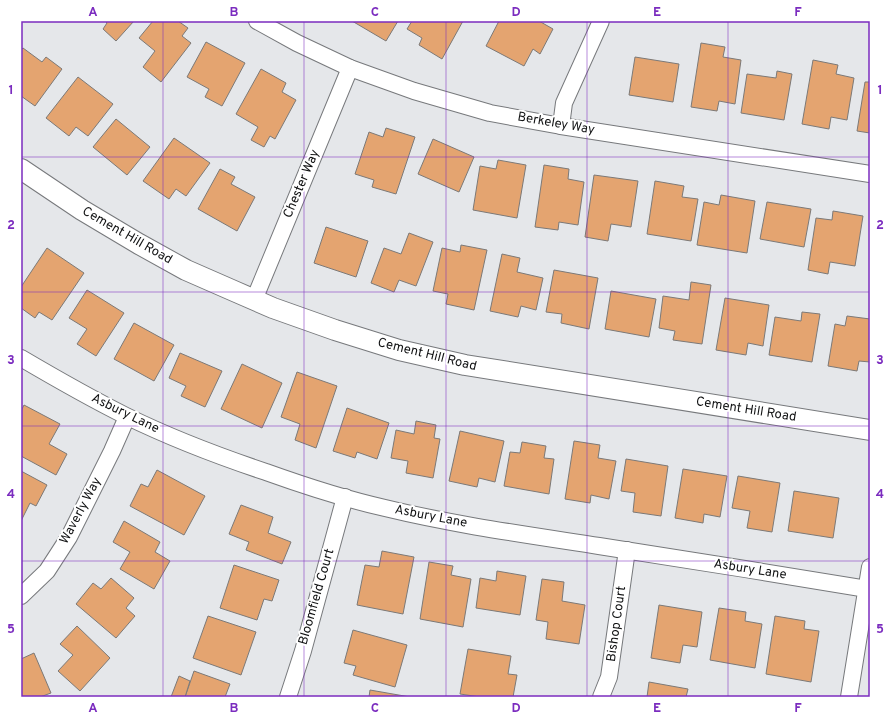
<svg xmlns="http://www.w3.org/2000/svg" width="891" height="718" viewBox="0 0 891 718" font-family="Overpass,sans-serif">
  <rect width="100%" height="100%" fill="#e5e7ea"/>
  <!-- building -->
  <g fill="#e4a470" stroke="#7c7977">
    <polygon points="105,21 134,21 116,41 103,29 107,23"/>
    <polygon points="153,21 178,21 188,28 182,36 191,43 161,82 143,67 155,51 139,38"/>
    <polygon points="352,21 398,21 386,41"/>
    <polygon points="412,21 463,21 442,59 419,45 422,38 407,29"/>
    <polygon points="499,21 539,21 553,29 540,54 533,49 524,66 486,46"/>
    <polygon points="206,42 245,63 222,106 205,97 209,89 187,77"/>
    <polygon points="701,43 725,47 723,57 741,60 735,104 719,101 717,111 691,107"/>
    <polygon points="23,48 42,62 46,57 62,69 35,106 21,96 21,50"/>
    <polygon points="635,57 679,64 673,102 629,95"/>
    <polygon points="813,60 838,65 836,74 854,78 847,120 831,117 829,129 802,124"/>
    <polygon points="261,69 286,83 282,92 296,100 275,139 270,136 264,147 251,140 258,127 236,114"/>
    <polygon points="777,71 792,74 784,120 741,113 747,74 776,78"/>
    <polygon points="78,77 113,104 88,136 76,127 69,136 46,118"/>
    <polygon points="865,82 870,82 870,133 857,131"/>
    <polygon points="116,119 150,147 127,175 93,147"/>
    <polygon points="386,128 415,137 396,194 372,187 374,180 355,174 369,132 383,137"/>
    <polygon points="174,138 210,163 186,196 176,189 169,199 143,181"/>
    <polygon points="433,139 474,157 459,192 418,174"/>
    <polygon points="498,160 526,165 517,218 473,210 480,166 496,169"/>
    <polygon points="544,165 569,169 568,179 584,182 578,225 559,222 558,230 535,227"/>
    <polygon points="220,169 235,177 231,184 255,197 237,231 198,209"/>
    <polygon points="594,175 638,181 631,227 611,224 608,241 585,237"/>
    <polygon points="655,181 684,186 682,197 698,199 691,241 647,234"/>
    <polygon points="721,195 755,201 747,253 697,245 704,202 719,205"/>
    <polygon points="767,202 811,209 804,247 760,239"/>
    <polygon points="833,211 863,216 855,266 830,262 828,274 808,270 816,218 832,220"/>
    <polygon points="326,227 368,241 356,277 314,263"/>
    <polygon points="409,233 433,242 416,286 399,280 394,292 371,283 384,248 401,254"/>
    <polygon points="461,245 487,250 474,310 446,304 448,294 433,291 442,248 460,252"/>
    <polygon points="47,248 84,273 52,320 39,312 35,318 21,308 21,287"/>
    <polygon points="502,254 520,258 517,272 543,278 536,310 521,306 518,317 490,311"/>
    <polygon points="554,270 598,278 589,329 561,323 562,314 546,312"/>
    <polygon points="691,282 711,285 702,344 673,340 675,331 659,328 663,296 689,300"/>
    <polygon points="87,290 124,313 96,356 77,344 87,329 69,318"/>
    <polygon points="611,291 656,299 649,337 605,329"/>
    <polygon points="725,298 769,305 763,346 748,343 746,355 716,350"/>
    <polygon points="802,312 820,314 812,362 769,355 775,317 801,321"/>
    <polygon points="847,316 870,319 870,362 859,361 857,371 828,366 835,324 845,326"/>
    <polygon points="134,323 174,345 154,381 114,359"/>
    <polygon points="180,353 222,371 205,407 181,396 186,386 169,378"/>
    <polygon points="242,364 282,383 262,428 221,409"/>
    <polygon points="297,372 337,386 316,448 295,440 300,424 281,417"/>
    <polygon points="24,405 60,424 49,444 67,454 56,475 21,456 21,411"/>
    <polygon points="347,408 389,423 377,459 357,452 355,458 333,451"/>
    <polygon points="416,421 436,425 434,438 440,439 433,478 406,473 408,461 391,458 396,430 414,434"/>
    <polygon points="460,431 504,441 495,482 479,478 477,487 449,481"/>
    <polygon points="574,441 600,445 598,458 616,461 609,499 591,495 590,503 565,499"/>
    <polygon points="522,442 546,446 544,458 554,459 549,494 504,486 510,452 520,453"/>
    <polygon points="626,459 668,466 661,516 633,512 635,493 621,491"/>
    <polygon points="683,469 727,476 720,517 704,514 703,523 675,518"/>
    <polygon points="157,470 205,496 184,535 130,506 141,484 148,487"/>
    <polygon points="21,471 47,485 36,506 30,503 21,521"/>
    <polygon points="738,476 780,483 772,532 747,528 750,511 732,508"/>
    <polygon points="794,491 839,498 833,538 788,531"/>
    <polygon points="241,505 273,517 268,533 291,542 282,564 246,550 249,542 229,534"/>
    <polygon points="124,521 160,542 155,552 170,561 154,589 120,569 130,552 113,542"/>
    <polygon points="382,551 414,557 403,614 357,605 365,565 379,567"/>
    <polygon points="429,562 453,566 451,575 471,579 463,627 420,619"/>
    <polygon points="234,565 279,580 272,601 264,599 257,620 220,608"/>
    <polygon points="497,571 526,576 520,615 476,608 480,578 496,581"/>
    <polygon points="111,578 134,598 126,608 135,616 116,638 76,604 93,583 101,589"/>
    <polygon points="542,579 564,582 562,601 585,605 579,644 546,639 548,622 536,620"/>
    <polygon points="659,605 702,612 697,647 683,645 680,663 651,658"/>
    <polygon points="719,608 746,612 745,621 762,624 755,668 710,660"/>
    <polygon points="208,616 256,632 241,675 193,658"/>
    <polygon points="775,616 805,621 804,629 819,631 811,682 766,674"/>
    <polygon points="77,626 110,658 80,691 58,671 73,655 60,644"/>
    <polygon points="353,630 407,645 395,687 353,675 356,666 344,663"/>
    <polygon points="468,649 511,656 508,674 517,675 513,697 480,697 460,694"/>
    <polygon points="34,653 51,693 40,697 21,697 21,659"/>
    <polygon points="194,671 230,684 225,697 185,697"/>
    <polygon points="179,676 190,681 185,697 171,697"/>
    <polygon points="649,682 688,689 686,697 647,697"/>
    <polygon points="370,690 410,697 369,697"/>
  </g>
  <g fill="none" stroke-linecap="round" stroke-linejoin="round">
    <defs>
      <g id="minor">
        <polyline points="257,21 297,43 350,68 414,91 490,113 561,126 870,174"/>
        <polyline points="561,126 564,103 601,21"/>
        <polyline points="254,300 350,68"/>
        <path d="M21,358C55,378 90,398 126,416C171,438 218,456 266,472C305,486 345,499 385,508C455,525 528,535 599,546C688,560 778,574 867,589"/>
        <polyline points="21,596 47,571 69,537 112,451 127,417"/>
        <polyline points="288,697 303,651 345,497"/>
        <polyline points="601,697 609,677 627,550"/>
        <polyline points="849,697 870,567"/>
      </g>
      <polyline id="tertiary" points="21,169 82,210 139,244 186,270 234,291 273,308 335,330 399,350 465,365 870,430"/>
    </defs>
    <!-- minor casing -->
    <use href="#minor" stroke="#77797c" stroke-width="18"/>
    <!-- tertiary casing -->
    <use href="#tertiary" stroke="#77797c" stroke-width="22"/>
    <!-- minor -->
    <use href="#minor" stroke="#fff" stroke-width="16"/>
    <!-- tertiary -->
    <use href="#tertiary" stroke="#fff" stroke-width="20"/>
  </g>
  <!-- grid -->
  <path fill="none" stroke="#7b2cbf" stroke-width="1" stroke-opacity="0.55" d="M163,21V697M304,21V697M446,21V697M587,21V697M728,21V697M21,157H870M21,292H870M21,426H870M21,561H870"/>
  <g text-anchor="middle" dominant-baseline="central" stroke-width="4" stroke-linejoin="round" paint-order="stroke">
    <!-- street labels -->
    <g font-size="13" fill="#111213" stroke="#fff">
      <text transform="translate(556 124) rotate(10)">Berkeley Way</text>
      <text transform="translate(302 184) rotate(-67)">Chester Way</text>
      <text transform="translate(127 236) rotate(30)">Cement Hill Road</text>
      <text transform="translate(427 355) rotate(14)">Cement Hill Road</text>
      <text transform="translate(746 410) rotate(9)">Cement Hill Road</text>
      <text transform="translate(125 414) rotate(26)">Asbury Lane</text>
      <text transform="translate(81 511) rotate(-62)">Waverly Way</text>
      <text transform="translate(431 517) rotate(11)">Asbury Lane</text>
      <text transform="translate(750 570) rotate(9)">Asbury Lane</text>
      <text transform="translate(317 597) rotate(-74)">Bloomfield Court</text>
      <text transform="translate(617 624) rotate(-82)">Bishop Court</text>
    </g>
  </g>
  <!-- border -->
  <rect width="891" height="718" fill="none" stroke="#ffffff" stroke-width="44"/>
  <rect x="22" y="22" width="847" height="674" fill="none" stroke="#7b2cbf" stroke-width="1.5"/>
  <g font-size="13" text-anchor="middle" font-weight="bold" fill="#7b2cbf">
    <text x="93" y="16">A</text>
    <text x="234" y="16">B</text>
    <text x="375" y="16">C</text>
    <text x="516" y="16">D</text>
    <text x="657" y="16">E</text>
    <text x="798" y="16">F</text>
    <text x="11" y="94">1</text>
    <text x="880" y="94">1</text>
    <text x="11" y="229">2</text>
    <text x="880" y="229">2</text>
    <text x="11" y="364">3</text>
    <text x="880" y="364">3</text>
    <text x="11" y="498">4</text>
    <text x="880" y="498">4</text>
    <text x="11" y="633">5</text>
    <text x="880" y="633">5</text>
    <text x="93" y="712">A</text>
    <text x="234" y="712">B</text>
    <text x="375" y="712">C</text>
    <text x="516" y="712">D</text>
    <text x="657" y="712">E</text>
    <text x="798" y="712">F</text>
  </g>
</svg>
